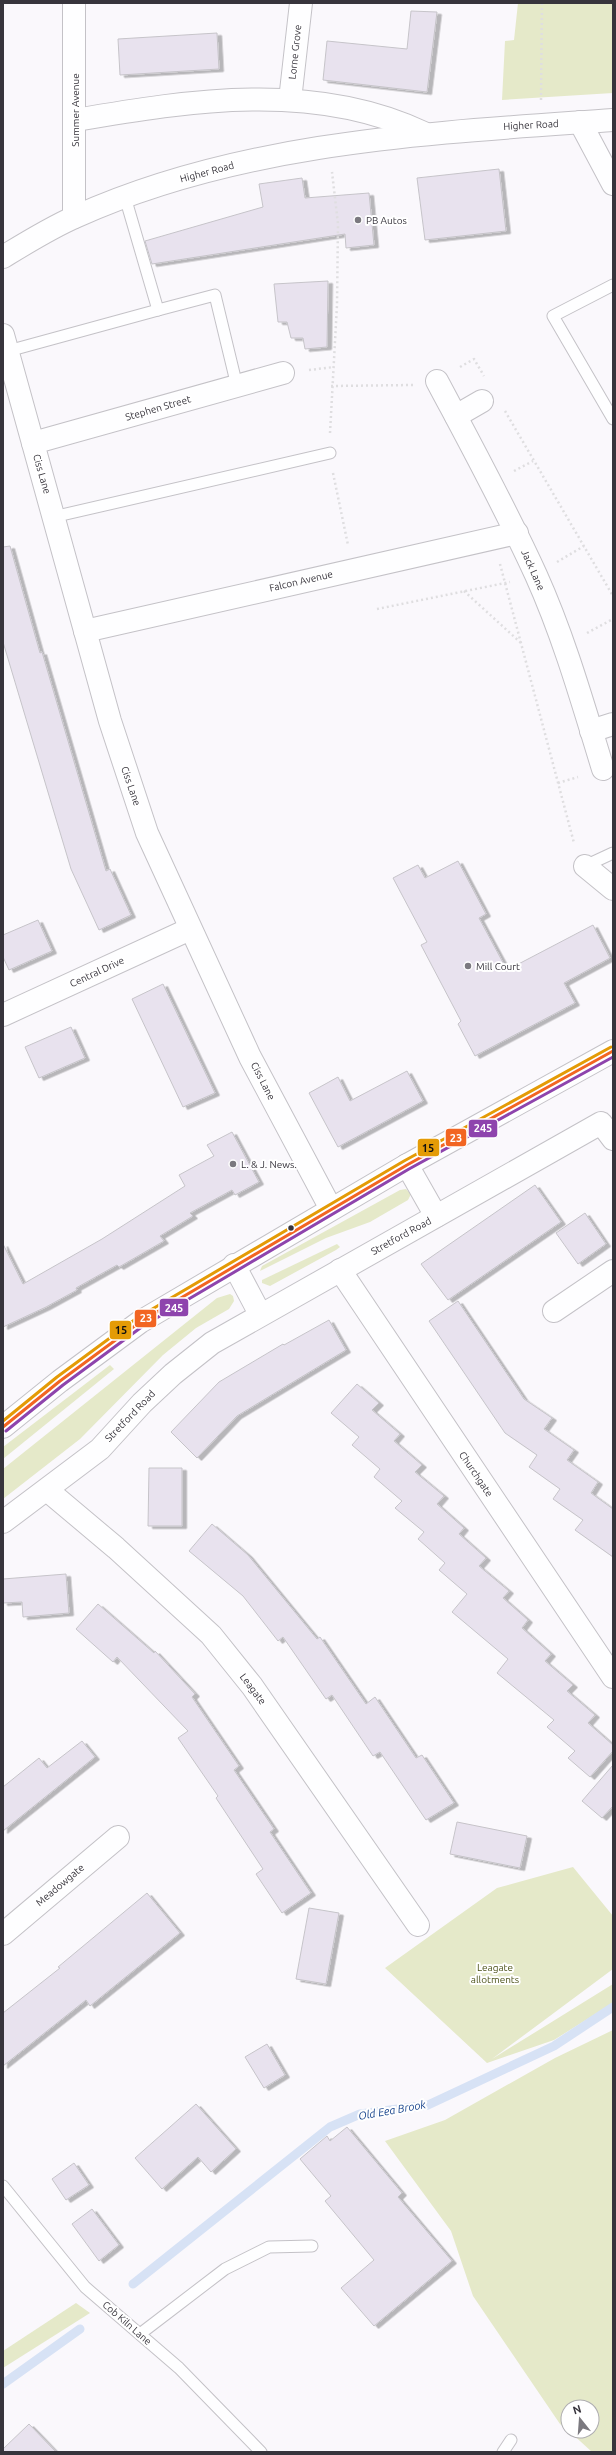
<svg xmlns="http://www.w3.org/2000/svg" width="616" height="2455" viewBox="0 0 616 2455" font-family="Ubuntu,sans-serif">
  <defs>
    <filter id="shadow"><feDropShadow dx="4.5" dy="2.5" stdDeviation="0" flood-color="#0004"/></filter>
  </defs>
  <rect width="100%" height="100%" fill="#faf8fc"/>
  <!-- green -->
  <g fill="#e5e9c9">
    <polygon points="518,3 613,3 613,93 502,100 505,41 514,40"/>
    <polygon points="406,1189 411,1194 408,1200 370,1222 326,1238 260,1271 262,1266 400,1190"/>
    <polygon points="337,1244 340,1247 336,1250 270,1286 262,1283 262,1280"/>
    <polygon points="230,1294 233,1296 234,1301 229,1309 196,1328 163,1355 80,1439 3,1499 3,1469 217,1298"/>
    <polygon points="110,1365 114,1369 3,1459 3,1447"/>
    <polygon points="573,1867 613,1916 613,1969 492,2059 613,1984 613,2003 554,2040 487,2063 385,1968 497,1888"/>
    <polygon points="613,2030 613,2452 592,2452 569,2431 592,2431 592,2407 568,2407 568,2430 560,2424 473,2296 451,2231 385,2141 445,2120 555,2058"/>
    <polygon points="76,2303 90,2313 3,2368 3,2351"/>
  </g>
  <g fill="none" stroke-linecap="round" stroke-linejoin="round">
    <!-- stream -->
    <g stroke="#d7e2f5" stroke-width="9">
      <polyline points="133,2284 330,2127 360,2114 428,2105 554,2046 613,2007"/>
      <polyline points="3,2384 80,2329"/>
    </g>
  </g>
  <!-- building -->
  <g fill="#e8e2ee" stroke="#c6c4c9" filter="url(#shadow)">
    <polygon points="411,11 437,12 427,92 323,80 327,41 407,49"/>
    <polygon points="217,33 219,69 120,75 118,39"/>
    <polygon points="499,169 506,231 425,240 417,178"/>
    <polygon points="302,178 305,198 369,193 374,245 346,248 345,234 152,264 145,241 263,207 259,184"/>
    <polygon points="328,281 327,347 305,349 303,338 291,338 287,322 278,322 274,284"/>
    <polygon points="10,546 40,653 42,652 106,871 110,869 131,915 99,930 71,869 3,642 3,547"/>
    <polygon points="458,861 486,914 479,918 507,970 593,925 610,958 564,983 575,1003 475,1056 458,1024 461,1021 421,945 427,942 393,878 418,865 425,878"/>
    <polygon points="38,920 52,951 9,970 3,957 3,935"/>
    <polygon points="163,984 215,1093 183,1107 132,999"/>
    <polygon points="71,1027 85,1058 39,1078 25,1047"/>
    <polygon points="407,1071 423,1101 338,1147 309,1093 338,1077 350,1101"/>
    <polygon points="232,1132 259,1182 235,1195 232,1190 190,1213 193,1216 160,1236 164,1241 119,1267 117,1265 76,1288 77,1290 46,1307 3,1327 3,1244 23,1284 102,1239 185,1186 179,1175 214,1156 207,1145"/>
    <polygon points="535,1185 561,1222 448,1300 421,1264"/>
    <polygon points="585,1213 606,1244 578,1264 556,1233"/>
    <polygon points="458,1301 524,1399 552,1418 544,1429 574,1450 567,1460 598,1482 591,1493 613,1509 613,1557 575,1530 583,1520 553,1499 560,1489 529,1467 537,1455 505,1433 429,1321"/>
    <polygon points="329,1320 346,1350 237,1416 197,1458 171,1432 219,1382 283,1344 284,1345"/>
    <polygon points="357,1384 379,1403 372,1410 400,1434 394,1441 422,1465 415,1472 444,1496 437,1504 464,1528 459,1534 486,1558 479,1566 509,1591 503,1598 528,1620 522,1628 551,1654 545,1661 573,1685 567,1691 595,1715 588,1723 613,1745 613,1751 590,1777 568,1758 575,1751 547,1727 554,1720 497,1673 508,1659 452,1612 467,1594 439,1570 445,1563 418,1539 424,1532 395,1508 402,1501 374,1477 380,1469 352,1445 359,1437 331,1413"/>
    <polygon points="149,1468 182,1468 182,1526 148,1526"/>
    <polygon points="212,1524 248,1555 317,1639 320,1637 366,1704 375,1697 416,1758 422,1755 454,1803 426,1820 380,1752 373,1756 332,1695 326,1699 283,1637 278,1641 243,1596 189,1551"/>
    <polygon points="66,1574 69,1613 23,1617 22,1602 3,1603 3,1579"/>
    <polygon points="98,1604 154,1653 155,1651 195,1694 192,1697 239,1766 234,1770 274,1829 270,1832 311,1893 282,1913 256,1874 263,1869 216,1798 218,1796 178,1738 188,1731 117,1657 113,1662 76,1629"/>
    <polygon points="82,1741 95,1757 3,1831 3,1787 39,1758 47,1768"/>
    <polygon points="613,1765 613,1806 602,1818 582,1801"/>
    <polygon points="457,1822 527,1836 520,1868 450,1854"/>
    <polygon points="147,1893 180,1933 90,2006 86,2000 3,2066 3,2013 60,1968 58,1967"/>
    <polygon points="309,1908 339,1913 326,1984 296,1979"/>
    <polygon points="267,2044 285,2075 264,2088 245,2057"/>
    <polygon points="196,2104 236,2149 211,2172 198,2157 162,2189 135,2158"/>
    <polygon points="347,2127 402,2193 398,2197 452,2261 374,2326 341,2288 374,2260 325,2201 331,2196 300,2159 327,2136 330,2141"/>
    <polygon points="74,2163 89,2185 66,2200 52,2179"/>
    <polygon points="92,2209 119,2245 99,2261 72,2224"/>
    <polygon points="29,2424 56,2452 3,2452 3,2449"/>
  </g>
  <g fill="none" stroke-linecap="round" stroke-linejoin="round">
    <defs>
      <g id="lane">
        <polyline points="125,197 158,310 215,295 237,386"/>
        <polyline points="613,285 553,316 613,419"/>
        <polyline points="8,351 158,310"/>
        <polyline points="53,517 330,453"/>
        <polyline points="585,866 613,853"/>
        <polyline points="3,2186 85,2287 179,2368 261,2452"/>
        <polyline points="140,2334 225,2269 269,2247 312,2246"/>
        <polyline points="503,2452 511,2440"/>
      </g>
      <g id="street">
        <polyline points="290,100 301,3"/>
        <path d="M76,120C191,100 315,81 424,133"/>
        <polyline points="580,122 613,184"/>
        <polyline points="74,217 74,3"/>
        <polyline points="3,335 110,721 147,833 250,1057 331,1209"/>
        <path d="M437,381C471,445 506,509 536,575C564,637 583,704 603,769"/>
        <polyline points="456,416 482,401"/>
        <polyline points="33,443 283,373"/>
        <polyline points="85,631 517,533"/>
        <polyline points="591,731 613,724"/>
        <polyline points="585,866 613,889"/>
        <polyline points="3,1015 190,929"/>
        <polyline points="407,1165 436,1216"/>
        <polyline points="234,1265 260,1314"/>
        <polyline points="340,1270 613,1677"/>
        <polyline points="554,1311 613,1271"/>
        <polyline points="47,1490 116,1548 211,1635 252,1686 418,1925"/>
        <polyline points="3,1522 100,1449 142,1403 173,1374 212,1343 601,1123 613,1139"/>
        <polyline points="3,1934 118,1837"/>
      </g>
      <g id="secondary">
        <path d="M3,257C26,243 50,228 75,217C243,141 432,133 613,120"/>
        <polyline points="3,1427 60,1381 140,1322 407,1165 613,1051"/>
      </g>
    </defs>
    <!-- lane casing -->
    <use href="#lane" stroke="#c4c2c7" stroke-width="13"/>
    <!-- street casing -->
    <use href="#street" stroke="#c4c2c7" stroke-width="24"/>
    <!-- secondary casing -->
    <use href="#secondary" stroke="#c4c2c7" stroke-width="24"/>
    <!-- path -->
    <g stroke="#dfdee0" stroke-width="2.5" stroke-dasharray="2 3" stroke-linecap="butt">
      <polyline points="541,100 542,3"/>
      <polyline points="460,367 474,359 484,376"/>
      <polyline points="309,370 334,367"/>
      <polyline points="331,386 413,385"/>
      <polyline points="505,411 613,596"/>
      <polyline points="330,433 337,305 338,224 332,172"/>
      <polyline points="514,471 533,461"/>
      <polyline points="333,473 348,545"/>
      <polyline points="557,562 584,546"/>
      <polyline points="500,564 574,843"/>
      <polyline points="464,591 521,643"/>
      <polyline points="377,609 510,582"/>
      <polyline points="587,633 613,619"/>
      <polyline points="558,783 578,777"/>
    </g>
    <!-- lane -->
    <use href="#lane" stroke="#fefeff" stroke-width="11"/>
    <!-- street -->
    <use href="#street" stroke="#fefeff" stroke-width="22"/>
    <!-- secondary -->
    <use href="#secondary" stroke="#fefeff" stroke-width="22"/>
    <defs>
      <polyline id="bus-1" points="3,1427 60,1381 140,1322 407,1165 613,1051"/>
      <polyline id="bus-2" points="6,1431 63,1385 143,1326 409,1169 613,1057"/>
      <polyline id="bus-3" points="3,1421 57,1377 137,1318 404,1161 611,1047"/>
    </defs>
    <!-- bus-1 casing -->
    <use href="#bus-1" stroke="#fff" stroke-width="6"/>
    <!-- bus-2 casing -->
    <use href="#bus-2" stroke="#fff" stroke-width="6"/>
    <!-- bus-3 casing -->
    <use href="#bus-3" stroke="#fff" stroke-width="6"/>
    <!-- bus-1 -->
    <use href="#bus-1" stroke="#f26522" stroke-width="3"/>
    <!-- bus-2 -->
    <use href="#bus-2" stroke="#8e44ad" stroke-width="3"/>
    <!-- bus-3 -->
    <use href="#bus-3" stroke="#e49b06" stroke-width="3"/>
  </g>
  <!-- markers -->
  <g fill="#7b797f" stroke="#fff" stroke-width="1.5">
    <circle cx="358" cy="220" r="4"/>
    <circle cx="468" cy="966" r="4"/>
    <circle cx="233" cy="1164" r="4"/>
  </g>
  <circle fill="#37343c" stroke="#fff" stroke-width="1.5" cx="291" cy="1228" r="3.5"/>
  <g text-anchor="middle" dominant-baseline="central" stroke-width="4" stroke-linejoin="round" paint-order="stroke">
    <!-- street labels -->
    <g font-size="10" fill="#37343c" stroke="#fff">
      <text transform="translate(295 52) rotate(-84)">Lorne Grove</text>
      <text transform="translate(75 110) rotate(-90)">Summer Avenue</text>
      <text transform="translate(531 125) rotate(-3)">Higher Road</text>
      <text transform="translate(207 172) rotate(-15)">Higher Road</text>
      <text transform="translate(158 408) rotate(-16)">Stephen Street</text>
      <text transform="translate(42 474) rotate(74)">Ciss Lane</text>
      <text transform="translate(533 570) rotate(66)">Jack Lane</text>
      <text transform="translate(301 581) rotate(-13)">Falcon Avenue</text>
      <text transform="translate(131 786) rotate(71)">Ciss Lane</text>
      <text transform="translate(97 972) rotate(-25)">Central Drive</text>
      <text transform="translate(263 1081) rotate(63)">Ciss Lane</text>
      <text transform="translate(401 1236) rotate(-29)">Stretford Road</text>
      <text transform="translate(130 1416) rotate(-46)">Stretford Road</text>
      <text transform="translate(476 1474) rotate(56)">Churchgate</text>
      <text transform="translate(253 1689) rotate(53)">Leagate</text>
      <text transform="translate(60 1885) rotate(-40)">Meadowgate</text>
      <text transform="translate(127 2323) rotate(41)">Cob Kiln Lane</text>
    </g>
    <!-- poi labels -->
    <g font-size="10" fill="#37343c" stroke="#fff" text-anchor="start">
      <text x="366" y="220">PB Autos</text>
      <text x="476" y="966">Mill Court</text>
      <text x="241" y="1164">L. &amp; J. News.</text>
    </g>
    <!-- park labels -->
    <g font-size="10" fill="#4b5118" stroke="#fff">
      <text x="495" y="1967">Leagate<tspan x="495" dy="12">allotments</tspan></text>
    </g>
    <!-- water labels -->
    <g font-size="11" font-style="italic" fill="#15428b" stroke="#fff">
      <text transform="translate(392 2110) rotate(-10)">Old Eea Brook</text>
    </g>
  </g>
  <g stroke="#fff" stroke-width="1.5">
    <rect x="468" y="1119" width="30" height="19" rx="4" fill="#8e44ad"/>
    <rect x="445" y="1128" width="22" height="19" rx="4" fill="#f26522"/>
    <rect x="417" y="1138" width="23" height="19" rx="4" fill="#e49b06"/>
    <rect x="159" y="1298" width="30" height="19" rx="4" fill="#8e44ad"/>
    <rect x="134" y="1309" width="23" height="19" rx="4" fill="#f26522"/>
    <rect x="109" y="1320" width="23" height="20" rx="4" fill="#e49b06"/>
  </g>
  <g font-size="11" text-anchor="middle" font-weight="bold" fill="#fff">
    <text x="483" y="1132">245</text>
    <text x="456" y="1142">23</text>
    <text x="174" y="1312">245</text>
    <text x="146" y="1322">23</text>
  </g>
  <g font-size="11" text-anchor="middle" font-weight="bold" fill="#111">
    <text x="428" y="1152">15</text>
    <text x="121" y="1334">15</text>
  </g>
  <!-- border -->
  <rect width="616" height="2455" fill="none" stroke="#37343c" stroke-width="8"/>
  <!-- north arrow -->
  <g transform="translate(580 2419) rotate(343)"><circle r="19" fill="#ffffff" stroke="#afaeb1"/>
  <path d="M0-3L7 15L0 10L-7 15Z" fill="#7b797f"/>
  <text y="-6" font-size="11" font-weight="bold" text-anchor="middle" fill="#37343c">N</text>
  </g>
</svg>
